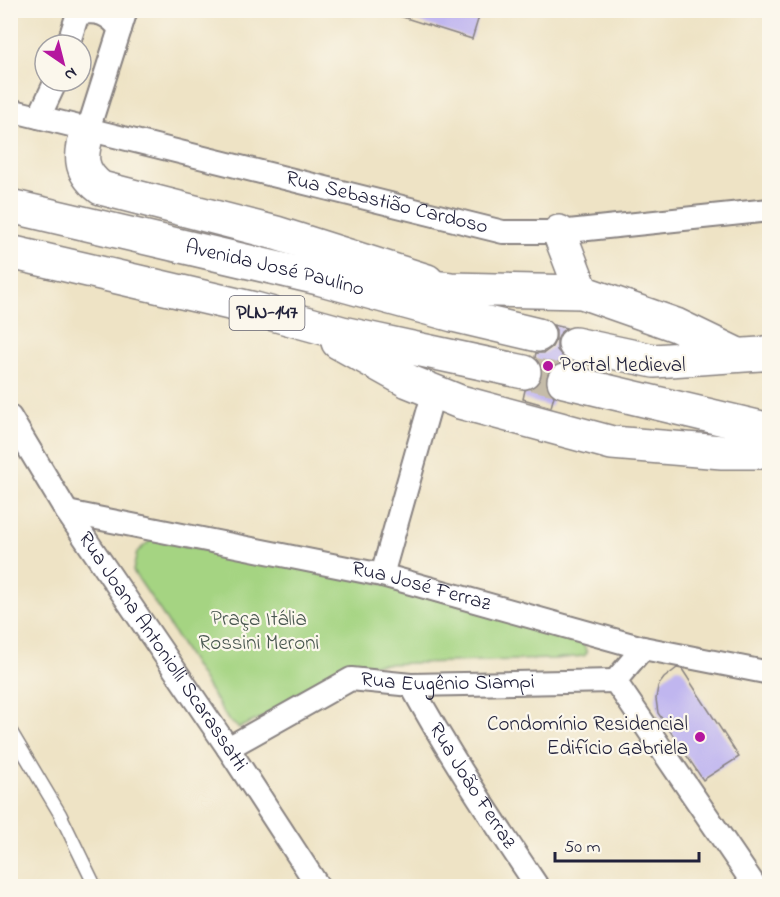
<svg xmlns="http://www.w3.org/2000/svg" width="780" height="897" viewBox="0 0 780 897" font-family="'Indie Flower',sans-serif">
  <rect width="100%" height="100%" fill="#fbf7ec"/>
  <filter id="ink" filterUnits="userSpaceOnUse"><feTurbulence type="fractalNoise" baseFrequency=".0167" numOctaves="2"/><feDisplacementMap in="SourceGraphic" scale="12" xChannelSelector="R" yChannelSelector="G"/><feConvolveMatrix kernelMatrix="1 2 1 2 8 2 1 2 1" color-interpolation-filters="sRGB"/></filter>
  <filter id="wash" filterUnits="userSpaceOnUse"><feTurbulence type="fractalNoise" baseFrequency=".008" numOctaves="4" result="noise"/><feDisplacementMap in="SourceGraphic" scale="24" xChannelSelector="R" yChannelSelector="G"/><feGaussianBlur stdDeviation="1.35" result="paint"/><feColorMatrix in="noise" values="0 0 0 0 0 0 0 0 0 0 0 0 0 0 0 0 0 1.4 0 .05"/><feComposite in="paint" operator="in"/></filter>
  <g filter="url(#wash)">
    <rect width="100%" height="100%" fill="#eee3c5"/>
    <!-- green -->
    <polygon fill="#a5d482" stroke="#647b5e" stroke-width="1.5" points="152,539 396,586 579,640 584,645 587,653 584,656 554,659 348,665 312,684 261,718 239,728 228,720 161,612 133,571 137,552"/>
    <g id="blocks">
      <!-- building -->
      <g fill="#c0b6ef">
        <polygon points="393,10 481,10 472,39 393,14"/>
        <polygon points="553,325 566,328 561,332 557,341 557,350 565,359 564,363 558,363 551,368 546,376 546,387 554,396 551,407 523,399 525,390 537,385 542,376 542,366 535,357 536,353 544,353 552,347 556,339 556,330"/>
        <polygon points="677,668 682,669 739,757 703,780 658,713 656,699 658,686 664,678"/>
      </g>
    </g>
  </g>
  <g filter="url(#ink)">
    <use href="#blocks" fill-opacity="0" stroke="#888280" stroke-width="1.5"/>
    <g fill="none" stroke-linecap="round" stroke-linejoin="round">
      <!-- primary-tunnel -->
      <polyline stroke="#c5bca9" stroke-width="33" stroke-dasharray="33 16" stroke-linecap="butt" points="524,372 564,381"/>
      <defs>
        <g id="service">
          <polyline points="10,730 60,814 95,886"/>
          <polyline points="10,884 12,886"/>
        </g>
        <g id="minor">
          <path d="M78,14C96,9 109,14 120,29"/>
          <polyline points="68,45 79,10"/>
          <path id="s1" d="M10,110L503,232H559L770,210"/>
          <polyline points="39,117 56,81"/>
          <polyline points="88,130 126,10"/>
          <path id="s2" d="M10,417L67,512L228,748L318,886"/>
          <path id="s3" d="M67,512L382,575L643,648L770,673"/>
          <polyline points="382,575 434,391"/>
          <polyline points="643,648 615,681 755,886"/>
          <path id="s4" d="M411,685C449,755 493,820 537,886"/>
          <path id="s5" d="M228,748L351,679L411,685L615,681"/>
        </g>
        <g id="primary">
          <path d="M88,130C81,154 77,170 101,188L276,233L427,281"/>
          <path id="s6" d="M10,206L318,278L453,315L538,335"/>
          <polyline points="559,232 582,292"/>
          <polyline points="10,252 255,309 342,333 524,372"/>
          <polyline points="399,284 451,289 582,292 676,325 738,355"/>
          <polyline points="338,342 408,381 460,402 612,443 722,452 770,452"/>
          <polyline points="575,344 654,361 760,354 770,352"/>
          <polyline points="564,381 770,430"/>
        </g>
      </defs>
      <!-- service casing -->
      <use href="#service" stroke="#888280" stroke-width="15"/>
      <!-- minor casing -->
      <use href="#minor" stroke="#888280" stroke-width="26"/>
      <!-- primary casing -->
      <use href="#primary" stroke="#888280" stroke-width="36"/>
      <!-- service -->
      <use href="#service" stroke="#fff" stroke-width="12"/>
      <!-- minor -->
      <use href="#minor" stroke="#fff" stroke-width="22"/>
      <!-- primary -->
      <use href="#primary" stroke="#fff" stroke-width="33"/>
    </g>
  </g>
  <!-- markers -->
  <g fill="#b5179e" stroke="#fbf7ec" stroke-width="2">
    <circle cx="548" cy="366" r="6"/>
    <circle cx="700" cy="737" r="6"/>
  </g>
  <g text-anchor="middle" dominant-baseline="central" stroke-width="4.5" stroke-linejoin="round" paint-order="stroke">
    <!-- shield labels -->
    <rect fill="#fbf7ec" stroke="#636270" stroke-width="1.5" x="229.5" y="296" width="75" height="34" rx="4.5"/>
    <g font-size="20" font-weight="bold" fill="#22223b">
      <text x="267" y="313">PLN-147</text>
    </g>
    <!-- street labels -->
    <g font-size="21" fill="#22223b" stroke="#fbf7ec">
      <text stroke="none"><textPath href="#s1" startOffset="388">Rua Sebastião Cardoso</textPath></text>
      <text stroke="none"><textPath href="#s6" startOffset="272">Avenida José Paulino</textPath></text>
      <text stroke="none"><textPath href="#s3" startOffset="362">Rua José Ferraz</textPath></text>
      <text stroke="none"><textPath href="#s2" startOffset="280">Rua Joana Antoniolli Scarassatti</textPath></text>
      <text stroke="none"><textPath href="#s5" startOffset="238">Rua Eugênio Siampi</textPath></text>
      <text stroke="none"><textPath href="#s4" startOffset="118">Rua João Ferraz</textPath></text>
    </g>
    <!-- poi labels -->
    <g font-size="21" fill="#22223b" stroke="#fbf7ec" text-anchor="start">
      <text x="560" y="366">Portal Medieval</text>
      <text x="688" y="725" text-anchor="end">Condomínio Residencial<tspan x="688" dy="24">Edifício Gabriela</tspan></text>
    </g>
    <!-- park labels -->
    <g font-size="21" fill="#495750" stroke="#fbf7ec">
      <text x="259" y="620">Praça Itália<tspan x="259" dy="24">Rossini Meroni</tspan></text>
    </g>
  </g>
  <!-- margin -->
  <rect width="780" height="897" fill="none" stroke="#fbf7ec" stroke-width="36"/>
  <!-- north arrow -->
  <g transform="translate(63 63) rotate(145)"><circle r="28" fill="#fbf7ec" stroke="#a4a2a5" stroke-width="1.5"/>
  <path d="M0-4.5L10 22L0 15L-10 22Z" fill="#b5179e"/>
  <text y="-9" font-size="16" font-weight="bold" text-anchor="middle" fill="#22223b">N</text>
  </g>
  <!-- scale -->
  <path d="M555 852v9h144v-9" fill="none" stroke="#22223b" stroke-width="3"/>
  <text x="564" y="852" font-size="18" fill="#22223b" stroke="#fbf7ec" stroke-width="4.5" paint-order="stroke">50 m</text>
</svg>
